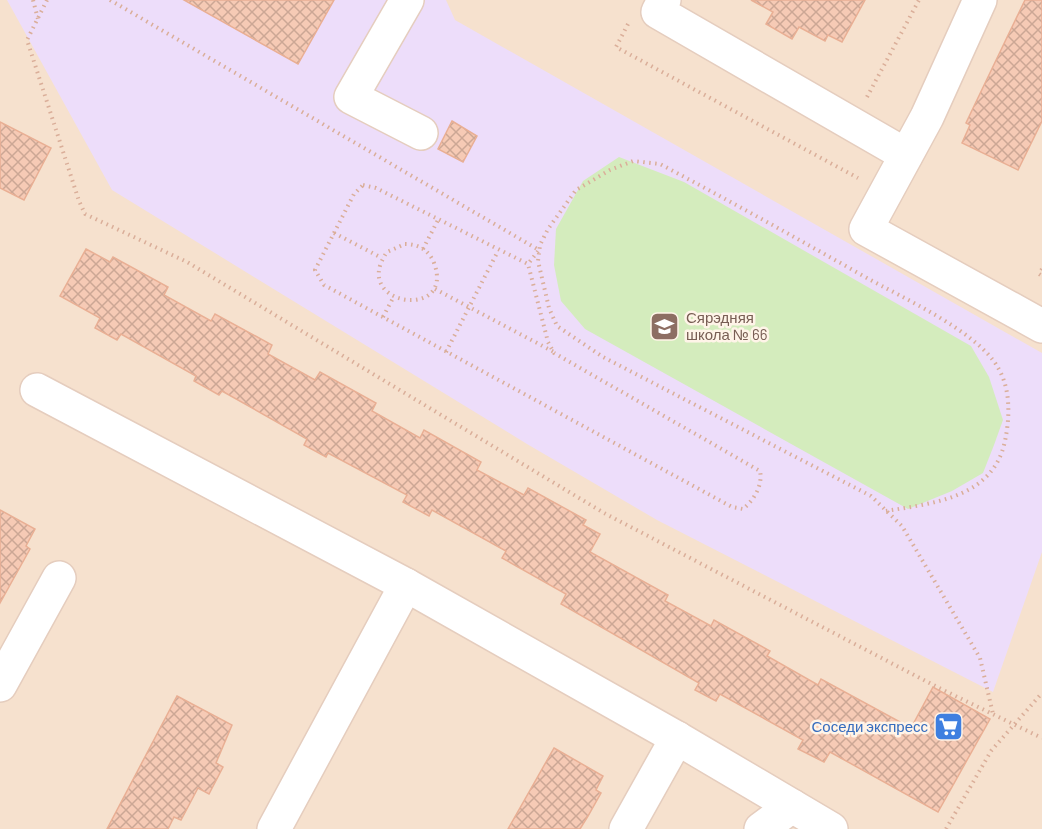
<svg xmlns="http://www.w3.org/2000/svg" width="1042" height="829" viewBox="0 0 1042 829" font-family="Barlow,sans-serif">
  <defs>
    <pattern id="building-cross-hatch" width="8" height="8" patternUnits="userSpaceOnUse" patternTransform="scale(1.5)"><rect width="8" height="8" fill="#f6cab5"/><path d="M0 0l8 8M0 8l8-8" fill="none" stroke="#cca795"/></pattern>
  </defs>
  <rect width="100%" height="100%" fill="#fef0e0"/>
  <!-- residential -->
  <rect fill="#f6e1ce" x="0" y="0" width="1042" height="829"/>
  <!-- education -->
  <polygon fill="#edddfa" points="7,0 446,0 455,20 1042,353 1042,552 993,692 657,520 527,444 112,190"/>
  <!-- grass -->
  <polygon fill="#d4ecbd" points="619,157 684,182 971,346 989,377 1003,420 994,445 983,473 952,491 908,509 585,329 561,301 554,265 556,229 583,181"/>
  <!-- building -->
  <g fill="url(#building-cross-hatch)" stroke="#e9af94" stroke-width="1.5">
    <polygon points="184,0 334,0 298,64"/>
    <polygon points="751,0 865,0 842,42 828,35 825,41 799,27 792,39 766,24 773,12"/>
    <polygon points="1025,0 1042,0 1042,121 1018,170 962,143 970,125 966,123 975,104"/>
    <polygon points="452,121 477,136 463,162 438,149"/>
    <polygon points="0,122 51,148 24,200 0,188"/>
    <polygon points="86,249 110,262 113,257 168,287 164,295 211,321 215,314 272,345 268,354 315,380 320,372 376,403 372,411 420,438 424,430 481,462 477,470 524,495 528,488 586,520 583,525 600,534 590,552 668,595 665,601 711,626 714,620 770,651 767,656 818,685 821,679 911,728 933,687 990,719 938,812 830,752 824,762 798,749 803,740 720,694 716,701 695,690 699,683 561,604 566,594 502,558 506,551 432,510 429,516 403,502 407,495 328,453 326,457 304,445 307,439 222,391 219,395 194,381 196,376 121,334 117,340 95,328 100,318 60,296"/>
    <polygon points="0,510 35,529 26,546 30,549 0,603"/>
    <polygon points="177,696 232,725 216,763 223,767 209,794 198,788 181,820 174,817 168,829 107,829"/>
    <polygon points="554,748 603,776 596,790 601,793 588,816 580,829 508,829"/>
  </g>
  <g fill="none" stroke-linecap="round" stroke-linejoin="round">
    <defs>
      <g id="minor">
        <polyline points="407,0 351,97 421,133"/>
        <polyline points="664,0 658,12 906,155"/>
        <polyline points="980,0 927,117 866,229 1042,326"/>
        <polyline points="37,390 406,585 677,738 831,829"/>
        <polyline points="0,685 59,578"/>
        <polyline points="274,829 406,585"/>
        <polyline points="626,829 677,738"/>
        <polyline points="761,829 792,806"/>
      </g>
    </defs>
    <!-- minor casing -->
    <use href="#minor" stroke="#e5cdbe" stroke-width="36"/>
    <!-- path -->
    <g stroke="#daae99" stroke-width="4" stroke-dasharray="1.5 4.5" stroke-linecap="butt">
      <polyline points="33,0 38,19"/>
      <polyline points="47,0 27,40 79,201 85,214 187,262 604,513 939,688 1042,738"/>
      <polyline points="110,0 539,250 528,264"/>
      <polyline points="628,24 616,47 858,178"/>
      <polyline points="867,97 919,0"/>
      <path d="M363,185L376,188L528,264L548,342L554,353L760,471C763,485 754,500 743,509L732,507L324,285L315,270L354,194Z"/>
      <polyline points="334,233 382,258"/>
      <path d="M405,244C418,244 429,250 434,263C456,321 349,306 387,252Z"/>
      <polyline points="423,249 438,220"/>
      <polyline points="1042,269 1039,274 1042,276"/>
      <polyline points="435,289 554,352"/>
      <polyline points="383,317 393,298"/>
      <polyline points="446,352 498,251"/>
      <path d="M886,511C934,503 993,498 1005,441C1010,417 1011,388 997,366C976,331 903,298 867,278C798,239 730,201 660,164L633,161L610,170L576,190L548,229L540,245L538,261L549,308L557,326L603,357L871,496L902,526L980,658L993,714"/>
      <polyline points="946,829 991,751 1042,693"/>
    </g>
    <!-- minor -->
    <use href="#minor" stroke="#fff" stroke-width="33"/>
  </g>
  <!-- icons -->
  <defs>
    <symbol id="school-square" viewBox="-11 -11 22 22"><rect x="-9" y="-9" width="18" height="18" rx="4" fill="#8d6e63" stroke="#fff4e8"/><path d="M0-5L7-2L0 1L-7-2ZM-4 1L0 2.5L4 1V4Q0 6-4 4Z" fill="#fff"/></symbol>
    <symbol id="supermarket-square" viewBox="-11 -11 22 22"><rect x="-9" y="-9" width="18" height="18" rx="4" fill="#3f7fe0" stroke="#fff4e8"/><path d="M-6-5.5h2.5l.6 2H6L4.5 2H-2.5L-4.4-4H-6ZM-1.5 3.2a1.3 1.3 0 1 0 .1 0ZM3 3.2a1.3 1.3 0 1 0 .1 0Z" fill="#fff"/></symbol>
  </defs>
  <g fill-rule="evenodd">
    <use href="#school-square" x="648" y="310" width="33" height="33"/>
    <use href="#supermarket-square" x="932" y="710" width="33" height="33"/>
  </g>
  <g text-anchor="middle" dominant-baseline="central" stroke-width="5" stroke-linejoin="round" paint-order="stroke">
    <!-- education labels -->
    <g font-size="15" fill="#785e54" stroke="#fff4e8" text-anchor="start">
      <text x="686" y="317">Сярэдняя<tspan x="686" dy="17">школа № 66</tspan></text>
    </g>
    <!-- shop labels -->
    <g font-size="15" fill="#366cbe" stroke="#fff4e8" text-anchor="end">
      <text x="928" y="726">Соседи экспресс</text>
    </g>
  </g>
</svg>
